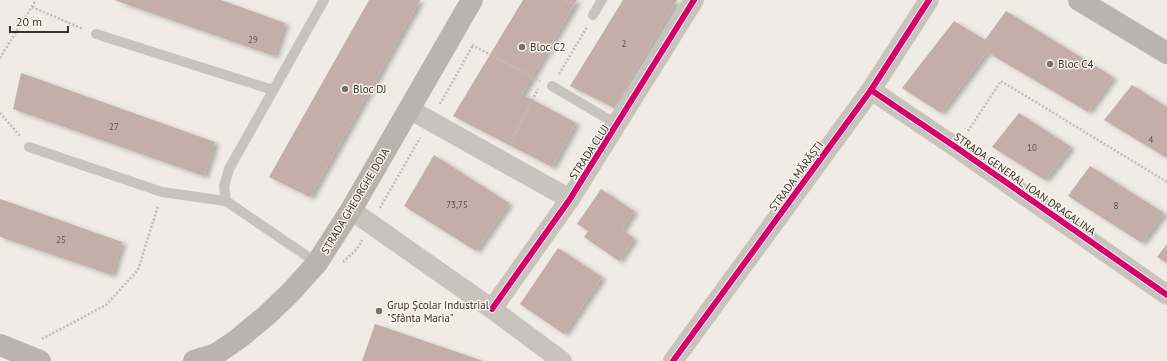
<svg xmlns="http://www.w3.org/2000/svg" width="1167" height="361" viewBox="0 0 1167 361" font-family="'PT Sans',sans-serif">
  <defs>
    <filter id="shadow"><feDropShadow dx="4.5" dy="2.5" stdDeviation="2" flood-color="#0004"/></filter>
  </defs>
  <rect width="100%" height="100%" fill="#f0ebe5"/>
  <!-- building -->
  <g fill="#c3afa7" filter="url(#shadow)">
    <polygon points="114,0 221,0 285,23 274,56"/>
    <polygon points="369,0 420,0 310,197 269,177"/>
    <polygon points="523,0 577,0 522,94 576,123 552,167 453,116"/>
    <polygon points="623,0 677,0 614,108 570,86"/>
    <polygon points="1006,11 1113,77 1088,112 987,52 941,113 902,88 954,21 985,40"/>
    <polygon points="21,73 215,142 204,176 13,109"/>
    <polygon points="1132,85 1167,107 1167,158 1104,120"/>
    <polygon points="1019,113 1071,147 1045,180 992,147"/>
    <polygon points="434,155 509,203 476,251 404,206"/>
    <polygon points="1090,166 1164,213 1142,243 1068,196"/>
    <polygon points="601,189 634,211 622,230 634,238 619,261 584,237 588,231 577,224"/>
    <polygon points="0,199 122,242 112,275 0,237"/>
    <polygon points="1167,244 1167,263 1157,257"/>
    <polygon points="558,248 602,277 564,334 520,304"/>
    <polygon points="375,324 483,361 362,361"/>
  </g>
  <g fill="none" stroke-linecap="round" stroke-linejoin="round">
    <!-- path -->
    <g stroke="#c2bbb6" stroke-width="2.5" stroke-dasharray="2 2" stroke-linecap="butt">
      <polyline points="566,0 580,8"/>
      <polyline points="32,7 83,29"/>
      <polyline points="472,45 540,81"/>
      <polyline points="0,58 36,0"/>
      <polyline points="559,74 587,27"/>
      <polyline points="440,104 473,45"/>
      <polyline points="0,113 21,137"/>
      <polyline points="968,131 1001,81 1167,182"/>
      <polyline points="510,143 538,89"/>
      <polyline points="380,208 420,138"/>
      <polyline points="343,262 357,249 362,240"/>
      <polyline points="42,339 106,305 138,270 158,206"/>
    </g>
    <!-- lane -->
    <g stroke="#c9c3be" stroke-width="10">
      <polyline points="593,15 602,0"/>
      <polyline points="96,34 273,90"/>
      <polyline points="552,86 618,125"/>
      <polyline points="29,147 162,192 226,201"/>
      <polyline points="317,263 226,201 224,186 229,169 324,0"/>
    </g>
    <!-- street -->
    <g stroke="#c9c3be" stroke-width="20">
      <polyline points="871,90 957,148 1167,295"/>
      <polyline points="409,109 570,199"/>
      <polyline points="351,210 492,309 562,361"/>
      <polyline points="492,309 570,199 694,0"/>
      <polyline points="673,361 871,90 929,0"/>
    </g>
    <!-- secondary -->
    <g stroke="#bab3ae" stroke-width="22">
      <polyline points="1079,0 1167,53"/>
      <polyline points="0,345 40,361"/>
      <polyline points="194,361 216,354 238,339 267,315 290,293 317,263 351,210 472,0"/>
    </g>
    <defs>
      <g id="cycleway">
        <polyline points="871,90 957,148 1167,295"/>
        <polyline points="492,309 570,199 694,0"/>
        <polyline points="673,361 871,90 929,0"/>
      </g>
    </defs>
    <!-- cycleway casing -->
    <use href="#cycleway" stroke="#fbf5ee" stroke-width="8"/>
    <!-- cycleway -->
    <use href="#cycleway" stroke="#d6006c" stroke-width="6"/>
  </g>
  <!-- markers -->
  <g fill="#7a716c" stroke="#fbf5ee" stroke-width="1.5">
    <circle cx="522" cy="47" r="4"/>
    <circle cx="1050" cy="64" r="4"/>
    <circle cx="345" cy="89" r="4"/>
    <circle cx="379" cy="311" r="4"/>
  </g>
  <g text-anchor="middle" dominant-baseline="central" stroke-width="3" stroke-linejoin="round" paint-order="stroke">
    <!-- number labels -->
    <g font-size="9" fill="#5d504a">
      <text x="253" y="39">29</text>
      <text x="624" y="43">2</text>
      <text x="114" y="126">27</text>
      <text x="1151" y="139">4</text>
      <text x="1032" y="147">10</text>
      <text x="457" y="204">73,75</text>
      <text x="1116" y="205">8</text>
      <text x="61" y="239">25</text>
    </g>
    <!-- poi labels -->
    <g font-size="11" fill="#3b302b" stroke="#fbf5ee" text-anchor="start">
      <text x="530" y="47">Bloc C2</text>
      <text x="1058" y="64">Bloc C4</text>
      <text x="353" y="89">Bloc DJ</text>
      <text x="387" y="305">Grup Școlar Industrial<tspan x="387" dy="13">"Sfânta Maria"</tspan></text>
    </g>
    <!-- street labels -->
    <g font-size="11" fill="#3b302b" stroke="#fbf5ee">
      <text transform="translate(589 152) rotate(-57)">STRADA CLUJ</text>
      <text transform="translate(796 176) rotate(-54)">STRADA MĂRĂȘTI</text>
      <text transform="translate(1025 184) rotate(35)">STRADA GENERAL IOAN DRAGALINA</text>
      <text transform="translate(355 201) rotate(-59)">STRADA GHEORGHE DOJA</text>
    </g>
  </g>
  <!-- scale -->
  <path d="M10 26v6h58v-6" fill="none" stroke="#3b302b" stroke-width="2"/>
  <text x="16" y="26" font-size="12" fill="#3b302b" stroke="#fbf5ee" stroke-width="3" paint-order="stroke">20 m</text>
</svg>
